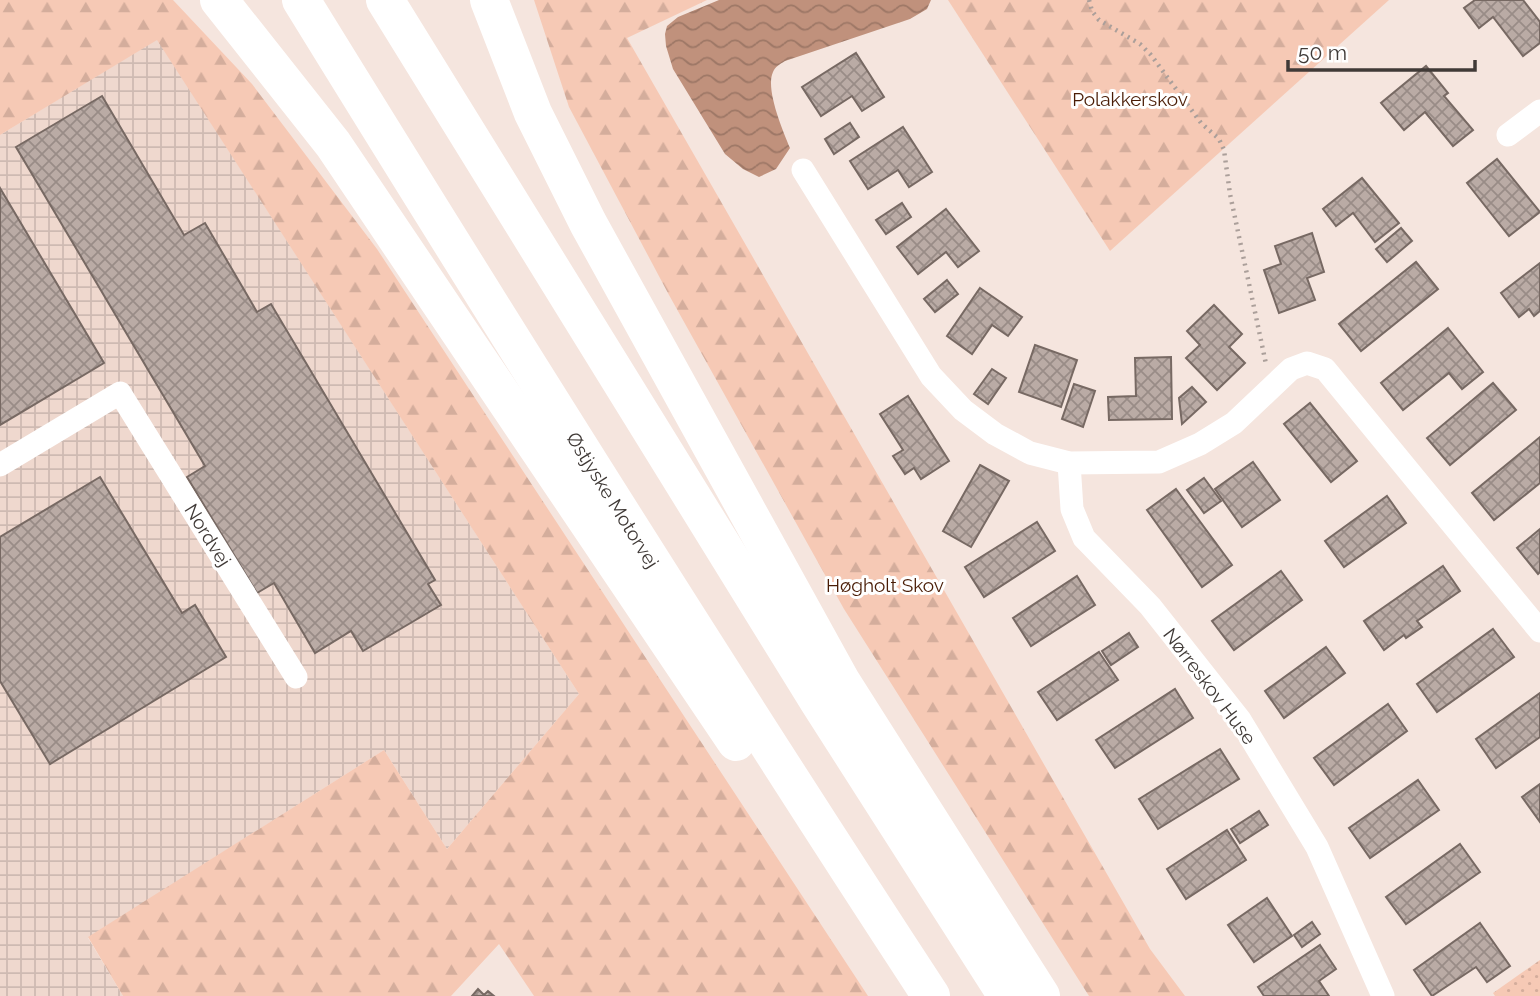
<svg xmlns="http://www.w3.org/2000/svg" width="1540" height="996" viewBox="0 0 1540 996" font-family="Raleway,sans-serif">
  <defs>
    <pattern id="industrial-grid" width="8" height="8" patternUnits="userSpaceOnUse" patternTransform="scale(1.75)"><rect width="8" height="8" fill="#efd8ce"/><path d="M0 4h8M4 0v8" fill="none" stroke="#cebab2"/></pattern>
    <pattern id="green-dots" width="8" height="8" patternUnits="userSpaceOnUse" patternTransform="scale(1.75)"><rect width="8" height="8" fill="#f6c9b5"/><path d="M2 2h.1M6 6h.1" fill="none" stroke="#d4ad9c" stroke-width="1.8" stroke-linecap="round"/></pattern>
    <pattern id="forest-firs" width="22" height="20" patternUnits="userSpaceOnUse" patternTransform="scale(1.75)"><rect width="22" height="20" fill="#f6c9b5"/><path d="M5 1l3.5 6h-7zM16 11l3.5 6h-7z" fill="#d4ad9c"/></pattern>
    <pattern id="water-waves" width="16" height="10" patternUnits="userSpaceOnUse" patternTransform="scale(1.75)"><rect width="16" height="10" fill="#c0917c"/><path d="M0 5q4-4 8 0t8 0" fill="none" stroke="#9d7766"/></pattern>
    <pattern id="building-cross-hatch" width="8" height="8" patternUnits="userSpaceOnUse" patternTransform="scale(1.75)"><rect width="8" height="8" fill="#baaba5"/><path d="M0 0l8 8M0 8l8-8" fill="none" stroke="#998c87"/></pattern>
  </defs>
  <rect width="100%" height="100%" fill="#f5e5de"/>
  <!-- industrial -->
  <polygon fill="url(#industrial-grid)" points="157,39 579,694 447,849 384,750 88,938 123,996 0,996 0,135"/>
  <!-- green -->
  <polygon fill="url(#green-dots)" points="1540,960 1540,996 1495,996 1493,993"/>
  <!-- forest -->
  <g fill="url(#forest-firs)">
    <polygon points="0,0 173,0 252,84 377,249 868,996 534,996 499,944 451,996 123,996 88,937 384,750 447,849 579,694 157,40 0,135"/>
    <polygon points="534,0 707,0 627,38 1150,949 1185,996 1089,996 844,609 669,295 569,107"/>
    <polygon points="948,0 1389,0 1110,251"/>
  </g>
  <!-- water -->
  <path fill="url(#water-waves)" d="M719,0H931L927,9L910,19L785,61C780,64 775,67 773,72C765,89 783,131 790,148L776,169L759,177L743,169L725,154L673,69L666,46L665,34L667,26L678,17Z"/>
  <!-- building -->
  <g fill="url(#building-cross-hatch)" stroke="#776963" stroke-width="2">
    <polygon points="1475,0 1523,0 1540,22 1540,43 1523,56 1493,17 1479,28 1464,8"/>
    <polygon points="856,53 884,97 862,111 852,96 821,116 802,87"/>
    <polygon points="1426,66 1448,93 1444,96 1473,130 1453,146 1425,112 1404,130 1381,103"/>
    <polygon points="102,96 184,235 205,223 257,312 271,304 435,580 428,584 441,605 363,651 351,631 315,653 274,583 257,593 187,477 205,466 16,147"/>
    <polygon points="850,123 859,137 834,154 825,139"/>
    <polygon points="903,127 932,172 909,187 898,170 868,189 850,161"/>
    <polygon points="1497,159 1540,212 1509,236 1467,183"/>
    <polygon points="1362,178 1399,223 1375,242 1353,213 1336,226 1323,209"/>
    <polygon points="0,188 104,363 0,425"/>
    <polygon points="902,203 911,217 886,234 876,220"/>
    <polygon points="946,209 979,251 958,267 946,252 918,274 897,247"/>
    <polygon points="1401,228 1412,241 1387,262 1376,249"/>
    <polygon points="1312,233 1324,272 1307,278 1315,300 1279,313 1264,270 1281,264 1275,246"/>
    <polygon points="1416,262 1438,289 1361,351 1339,324"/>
    <polygon points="1540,263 1540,311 1534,316 1529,309 1519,317 1501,293"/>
    <polygon points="947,280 958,294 935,312 924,299"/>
    <polygon points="980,288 1022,317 1008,336 992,325 972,354 947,336"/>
    <polygon points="1214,305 1242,334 1229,347 1245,363 1217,390 1186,358 1200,345 1187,331"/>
    <polygon points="1448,328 1483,372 1462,389 1449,373 1403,410 1381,383"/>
    <polygon points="1035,345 1077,360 1061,407 1019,392"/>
    <polygon points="1171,357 1172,419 1109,420 1108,397 1136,396 1135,358"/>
    <polygon points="992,369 1006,378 988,404 974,394"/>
    <polygon points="1493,383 1516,410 1450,465 1427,438"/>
    <polygon points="1074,384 1095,391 1083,427 1062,419"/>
    <polygon points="1192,387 1206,402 1182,424 1179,398"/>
    <polygon points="908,396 949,461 921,479 914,468 905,474 893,456 903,450 880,414"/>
    <polygon points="1310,403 1357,461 1331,482 1284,424"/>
    <polygon points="1540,437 1540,483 1494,520 1472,493"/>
    <polygon points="1253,462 1280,500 1242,527 1215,489"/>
    <polygon points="980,465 1009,481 971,547 943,531"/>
    <polygon points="100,477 182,613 195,605 226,657 50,764 0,681 0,537"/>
    <polygon points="1204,478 1221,501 1204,513 1187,490"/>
    <polygon points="1176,489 1232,565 1202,587 1147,510"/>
    <polygon points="1387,496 1406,523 1344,567 1325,541"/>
    <polygon points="1037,522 1055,551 984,597 965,567"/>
    <polygon points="1540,529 1540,572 1538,574 1517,548"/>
    <polygon points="1443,566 1460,591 1417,621 1422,627 1406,638 1404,635 1384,650 1364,621"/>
    <polygon points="1281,571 1302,600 1234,650 1212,621"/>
    <polygon points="1077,576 1095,605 1031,646 1013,618"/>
    <polygon points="1493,629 1514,657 1437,712 1417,684"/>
    <polygon points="1129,633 1138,647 1111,665 1102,651"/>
    <polygon points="1326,647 1345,673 1284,718 1265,691"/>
    <polygon points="1099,652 1118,680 1057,720 1038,692"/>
    <polygon points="1175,689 1193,718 1115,768 1096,740"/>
    <polygon points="1540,693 1540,737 1496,768 1476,739"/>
    <polygon points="1388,704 1407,731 1334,785 1314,758"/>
    <polygon points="1220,749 1239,779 1158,829 1139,799"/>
    <polygon points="1418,780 1439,810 1370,858 1349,828"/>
    <polygon points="1540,784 1540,822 1522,797"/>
    <polygon points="1259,811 1268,825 1240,843 1231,829"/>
    <polygon points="1227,830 1246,860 1186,899 1167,869"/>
    <polygon points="1460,844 1480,872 1406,924 1386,897"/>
    <polygon points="1267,898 1292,936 1254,962 1228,925"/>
    <polygon points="1312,922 1320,934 1302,947 1294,935"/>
    <polygon points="1480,923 1510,966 1487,982 1476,967 1432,996 1414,970"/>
    <polygon points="1320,945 1336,969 1319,981 1329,996 1264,996 1258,987"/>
    <polygon points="478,989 484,995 488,991 494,996 472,996"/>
  </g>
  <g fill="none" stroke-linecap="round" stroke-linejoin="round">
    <!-- path -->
    <polyline stroke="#ab9f9a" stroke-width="4.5" stroke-dasharray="2 5" stroke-linecap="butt" points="1089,0 1092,11 1099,20 1140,44 1151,55 1201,123 1219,139 1224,150 1230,194 1266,364"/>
    <!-- minor -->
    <g stroke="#fff" stroke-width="23">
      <polyline points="1508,135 1540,111"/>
      <polyline points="803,170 931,376 963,410 995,434 1030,453 1069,463 1159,462 1200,444 1234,423 1291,369 1307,363 1325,369 1540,631"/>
      <polyline points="1069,463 1072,509 1084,538 1150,606 1240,720 1317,847 1383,996"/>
      <polyline points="0,465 120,393 296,677"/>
    </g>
    <!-- motorway -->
    <g stroke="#fff" stroke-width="38">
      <polyline points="219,0 333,144 736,742"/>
      <path d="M301,0C507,334 716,667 931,996"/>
      <polyline points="385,0 819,702 1007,996"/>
      <polyline points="489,0 533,113 588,223 841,681 1041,996"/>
    </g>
  </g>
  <g text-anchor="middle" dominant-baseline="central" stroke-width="6" stroke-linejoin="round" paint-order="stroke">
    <!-- park labels -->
    <g font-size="19" fill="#4a1d06" stroke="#fff">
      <text x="1130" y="99">Polakkerskov</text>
      <text x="885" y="585">Høgholt Skov</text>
    </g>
    <!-- street labels -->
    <g font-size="19" fill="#403a37" stroke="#fff">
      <text transform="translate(613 500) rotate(58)">Østjyske Motorvej</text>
      <text transform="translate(208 535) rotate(58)">Nordvej</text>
      <text transform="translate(1210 686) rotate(53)">Nørreskov Huse</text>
    </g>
  </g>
  <!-- scale -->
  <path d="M1288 60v10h187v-10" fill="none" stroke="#403a37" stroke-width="3.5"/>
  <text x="1298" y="60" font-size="21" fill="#403a37" stroke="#ffffff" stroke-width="5" paint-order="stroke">50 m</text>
</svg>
